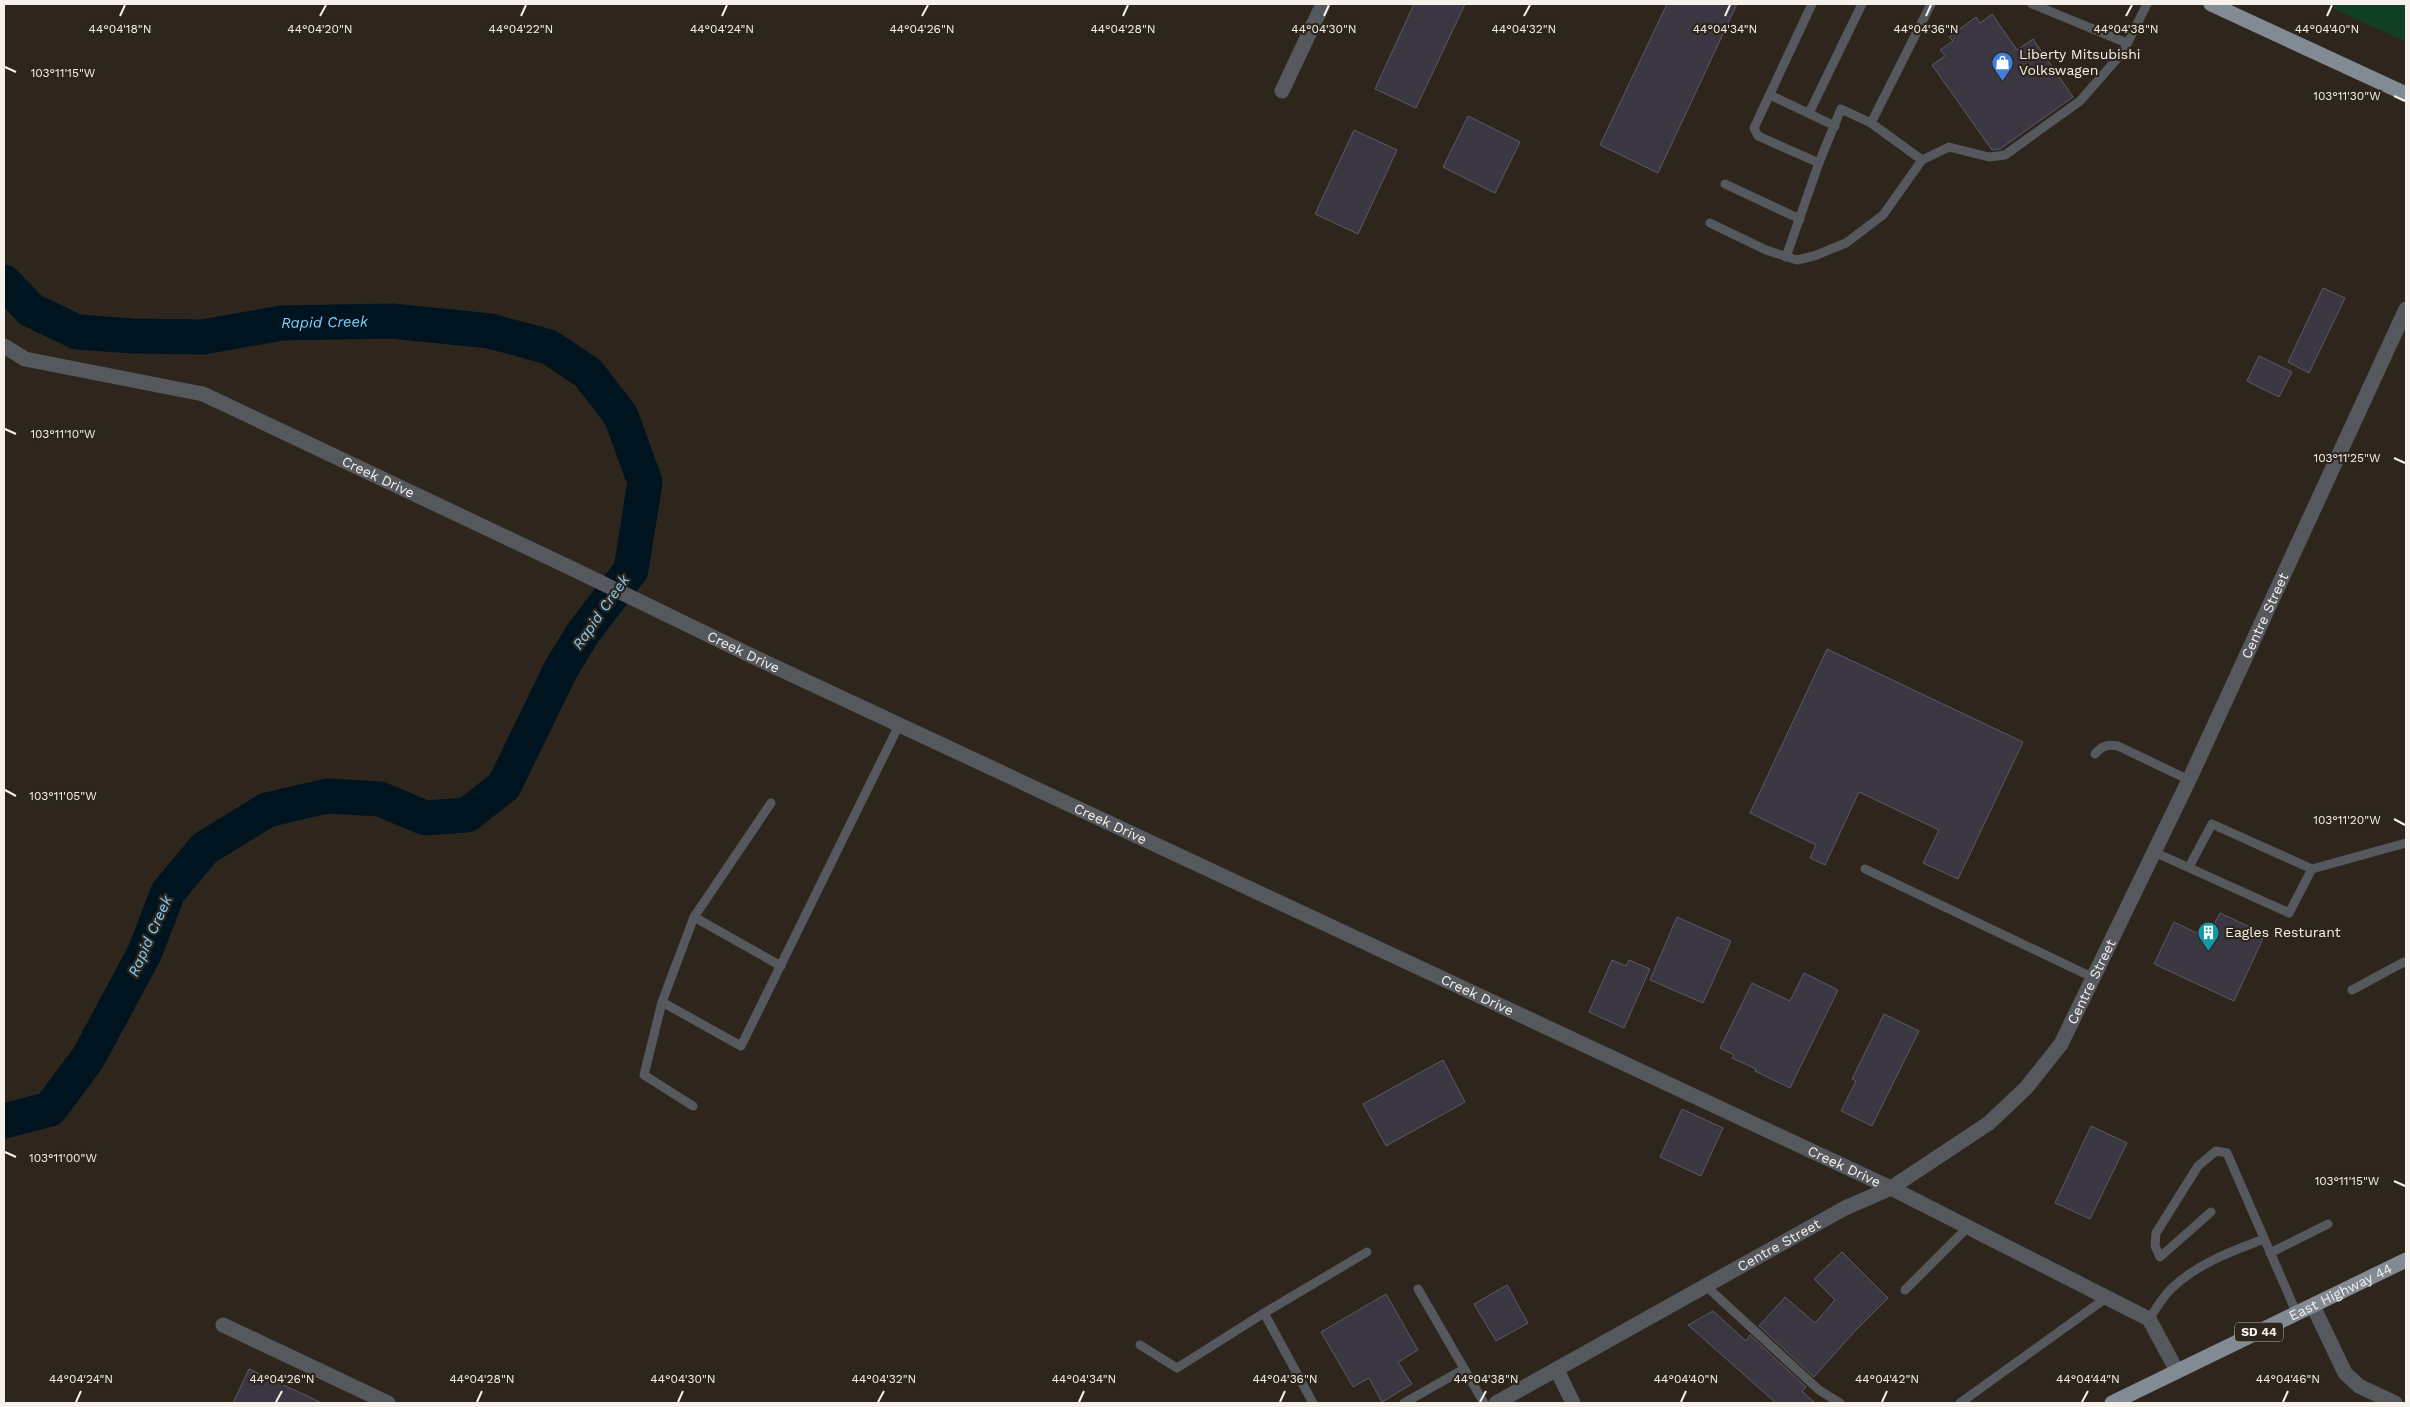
<svg xmlns="http://www.w3.org/2000/svg" width="2410" height="1407" viewBox="0 0 2410 1407" font-family="'Work Sans',sans-serif">
  <rect width="100%" height="100%" fill="#2e261c"/>
  <!-- green -->
  <polygon fill="#113f23" points="2324,4 2406,4 2406,42"/>
  <g fill="none" stroke-linecap="round" stroke-linejoin="round">
    <!-- river -->
    <path stroke="#00141f" stroke-width="35" id="s1" d="M4,282L31,310L77,332L133,336L203,337L281,323L392,321L490,331L549,347L588,373L621,416L645,482L631,570L583,633L561,669L504,786L467,815L425,818L380,799L327,796L267,810L205,848L168,892L145,952L88,1058L50,1109L4,1121"/>
  </g>
  <!-- building -->
  <g fill="#3b3742" stroke="#5d5965">
    <polygon points="1414,4 1465,4 1416,108 1375,89"/>
    <polygon points="1667,4 1737,4 1658,173 1600,145"/>
    <polygon points="1992,14 2017,50 2033,39 2073,97 2000,149 1992,150 1932,65 1945,56 1940,50 1953,41 1949,37 1976,17 1980,23"/>
    <polygon points="1468,116 1520,142 1495,193 1443,167"/>
    <polygon points="1354,130 1397,150 1358,234 1315,214"/>
    <polygon points="2323,288 2345,298 2309,373 2288,362"/>
    <polygon points="2259,356 2292,372 2279,397 2247,381"/>
    <polygon points="1827,649 2023,742 1958,879 1923,863 1939,830 1859,792 1825,865 1810,858 1816,845 1750,813"/>
    <polygon points="2220,913 2265,934 2234,1001 2154,964 2174,922 2207,938"/>
    <polygon points="1677,917 1731,941 1703,1003 1650,980"/>
    <polygon points="1612,960 1626,966 1629,960 1650,969 1624,1028 1589,1012"/>
    <polygon points="1804,973 1838,990 1790,1088 1755,1071 1756,1069 1732,1058 1734,1055 1720,1048 1752,983 1790,1001"/>
    <polygon points="1884,1014 1919,1031 1872,1126 1841,1111 1856,1081 1852,1079"/>
    <polygon points="1443,1060 1465,1102 1386,1146 1363,1104"/>
    <polygon points="1682,1109 1723,1128 1701,1176 1660,1157"/>
    <polygon points="2091,1126 2127,1143 2090,1219 2055,1203"/>
    <polygon points="1842,1252 1888,1298 1854,1332 1814,1377 1759,1326 1785,1297 1815,1323 1835,1300 1814,1279"/>
    <polygon points="1507,1285 1528,1323 1496,1341 1474,1304"/>
    <polygon points="1386,1294 1418,1350 1398,1362 1412,1384 1382,1402 1369,1378 1353,1387 1321,1332"/>
    <polygon points="1713,1311 1746,1341 1750,1335 1806,1387 1802,1391 1815,1403 1776,1403 1688,1325"/>
    <polygon points="249,1369 277,1382 322,1403 233,1403"/>
  </g>
  <g fill="none" stroke-linecap="round" stroke-linejoin="round">
    <!-- service -->
    <g stroke="#55595e" stroke-width="9">
      <polyline points="1812,4 1754,128 1758,136 1819,163"/>
      <polyline points="2032,4 2127,43"/>
      <polyline points="1770,95 1835,126"/>
      <polyline points="1809,113 1862,4"/>
      <polyline points="1871,123 1931,4"/>
      <polyline points="1725,184 1800,219"/>
      <polyline points="1710,223 1766,250 1797,260 1814,256 1846,243 1883,215 1922,160 1949,147 1989,157 2005,155 2080,101 2123,52 2147,4"/>
      <polyline points="1786,257 1820,160 1841,109 1871,123 1922,160"/>
      <path d="M2095,754C2102,746 2107,744 2118,746L2189,780"/>
      <polyline points="2154,852 2289,913 2312,869 2406,843"/>
      <polyline points="2189,867 2212,824 2312,869"/>
      <polyline points="1865,869 2094,978"/>
      <polyline points="694,917 781,966"/>
      <polyline points="2352,990 2404,962 2406,963"/>
      <polyline points="662,1002 741,1046 899,725"/>
      <polyline points="693,1106 644,1075 662,1002 694,917 771,803"/>
      <polyline points="2211,1212 2160,1257 2155,1246 2156,1233 2198,1166 2216,1151 2227,1153 2297,1314"/>
      <polyline points="2270,1253 2328,1224"/>
      <polyline points="1706,1286 1819,1390 1840,1403"/>
      <polyline points="1418,1289 1484,1403"/>
      <polyline points="1905,1290 1968,1227"/>
      <path d="M2149,1319C2156,1309 2163,1296 2172,1288C2197,1264 2232,1251 2264,1239"/>
      <polyline points="1140,1345 1177,1368 1264,1313"/>
      <polyline points="1313,1403 1264,1313 1367,1252"/>
      <polyline points="1404,1403 1464,1369"/>
      <polyline points="1960,1403 2106,1298"/>
    </g>
    <!-- minor -->
    <g stroke="#55595e" stroke-width="15">
      <polyline points="1282,91 1323,4"/>
      <polyline points="2313,1306 2345,1373 2359,1386 2395,1403"/>
      <polyline points="223,1325 388,1403"/>
      <polyline points="1557,1370 1573,1403"/>
      <path id="s2" d="M1496,1403L1845,1208L1891,1188L1989,1123L2026,1088L2061,1044L2189,780L2406,309"/>
    </g>
    <!-- tertiary -->
    <path stroke="#55595e" stroke-width="15" id="s3" d="M4,346L25,359L203,394L573,569L756,658L1891,1188L2149,1319L2177,1371"/>
    <!-- primary -->
    <g stroke="#828a94" stroke-width="15">
      <polyline points="2211,4 2406,94"/>
      <path id="s4" d="M2112,1403L2406,1260"/>
    </g>
  </g>
  <!-- ticks -->
  <path fill="none" stroke="#f6f1eb" stroke-width="2" d="M120,16L125,5M320,16L326,5M521,16L526,5M722,16L727,5M922,16L928,5M1123,16L1128,5M1324,16L1329,5M1524,16L1530,5M1725,16L1730,5M1926,16L1931,5M2126,16L2132,5M2327,16L2332,5M5,67L16,72M2394,96L2405,101M5,429L16,434M2394,458L2405,463M5,790L16,796M2394,819L2405,825M5,1152L16,1157M2394,1181L2405,1186M76,1402L81,1391M276,1402L282,1391M477,1402L482,1391M678,1402L683,1391M878,1402L884,1391M1079,1402L1084,1391M1280,1402L1285,1391M1480,1402L1486,1391M1681,1402L1686,1391M1882,1402L1887,1391M2082,1402L2088,1391M2283,1402L2288,1391"/>
  <!-- icons -->
  <defs>
    <symbol id="shop-pin" viewBox="-11 -11 22 30"><path d="M0 17L-7.5 6A9.5 9.5 0 1 1 7.5 6Z" fill="#3f7fe0" stroke="#2e261c"/><path d="M-5-2.5h2.3a2.7 3.5 0 0 1 5.4 0H5L5.5 6h-11ZM-1.5-2.5h3a1.5 2.3 0 0 0-3 0Z" fill="#fff"/></symbol>
    <symbol id="building-pin" viewBox="-11 -11 22 30"><path d="M0 17L-7.5 6A9.5 9.5 0 1 1 7.5 6Z" fill="#0f9aa8" stroke="#2e261c"/><path d="M-4-6H4V6H1V3H-1V6H-4ZM-2.5-4.3h1.7v1.8h-1.7ZM.8-4.3h1.7v1.8H.8ZM-2.5-1h1.7V.8h-1.7ZM.8-1h1.7V.8H.8Z" fill="#fff"/></symbol>
  </defs>
  <g fill-rule="evenodd">
    <use href="#shop-pin" x="1990" y="50" width="25" height="34"/>
    <use href="#building-pin" x="2196" y="920" width="25" height="34"/>
  </g>
  <g text-anchor="middle" dominant-baseline="central" stroke-width="4.5" stroke-linejoin="round" paint-order="stroke">
    <!-- shield labels -->
    <rect fill="#2e261c" stroke="#bab4ad" stroke-width="1" x="2235" y="1322.5" width="48" height="19" rx="4"/>
    <g font-size="12" font-weight="bold" fill="#f6f1eb">
      <text x="2259" y="1332">SD 44</text>
    </g>
    <!-- poi labels -->
    <g font-size="14" fill="#f6f1eb" stroke="#2e261c" text-anchor="start">
      <text x="2019" y="54">Liberty Mitsubishi<tspan x="2019" dy="16">Volkswagen</tspan></text>
      <text x="2225" y="932">Eagles Resturant</text>
    </g>
    <!-- street labels -->
    <g font-size="14" fill="#f6f1eb" stroke="#2e261c">
      <text stroke="none"><textPath href="#s3" startOffset="400">Creek Drive</textPath></text>
      <text stroke="none"><textPath href="#s2" startOffset="1149">Centre Street</textPath></text>
      <text stroke="none"><textPath href="#s3" startOffset="805">Creek Drive</textPath></text>
      <text stroke="none"><textPath href="#s3" startOffset="1210">Creek Drive</textPath></text>
      <text stroke="none"><textPath href="#s2" startOffset="744">Centre Street</textPath></text>
      <text stroke="none"><textPath href="#s3" startOffset="1615">Creek Drive</textPath></text>
      <text stroke="none"><textPath href="#s3" startOffset="2020">Creek Drive</textPath></text>
      <text stroke="none"><textPath href="#s2" startOffset="324">Centre Street</textPath></text>
      <text stroke="none"><textPath href="#s4" startOffset="254">East Highway 44</textPath></text>
    </g>
    <!-- water labels -->
    <g font-size="15" font-style="italic" fill="#81d0fc" stroke="#2e261c">
      <text stroke="none"><textPath href="#s1" startOffset="339">Rapid Creek</textPath></text>
      <text transform="translate(601 612) rotate(-55)">Rapid Creek</text>
      <text transform="translate(150 936) rotate(-66)">Rapid Creek</text>
    </g>
  </g>
  <g font-size="12" text-anchor="middle" fill="#f6f1eb" stroke="#2e261c" stroke-width="4.5" stroke-linejoin="round" paint-order="stroke">
    <text x="120" y="33">44°04'18"N</text>
    <text x="320" y="33">44°04'20"N</text>
    <text x="521" y="33">44°04'22"N</text>
    <text x="722" y="33">44°04'24"N</text>
    <text x="922" y="33">44°04'26"N</text>
    <text x="1123" y="33">44°04'28"N</text>
    <text x="1324" y="33">44°04'30"N</text>
    <text x="1524" y="33">44°04'32"N</text>
    <text x="1725" y="33">44°04'34"N</text>
    <text x="1926" y="33">44°04'36"N</text>
    <text x="2126" y="33">44°04'38"N</text>
    <text x="2327" y="33">44°04'40"N</text>
    <text x="63" y="77">103°11'15"W</text>
    <text x="2347" y="100">103°11'30"W</text>
    <text x="63" y="438">103°11'10"W</text>
    <text x="2347" y="462">103°11'25"W</text>
    <text x="63" y="800">103°11'05"W</text>
    <text x="2347" y="824">103°11'20"W</text>
    <text x="63" y="1162">103°11'00"W</text>
    <text x="2347" y="1185">103°11'15"W</text>
    <text x="81" y="1383">44°04'24"N</text>
    <text x="282" y="1383">44°04'26"N</text>
    <text x="482" y="1383">44°04'28"N</text>
    <text x="683" y="1383">44°04'30"N</text>
    <text x="884" y="1383">44°04'32"N</text>
    <text x="1084" y="1383">44°04'34"N</text>
    <text x="1285" y="1383">44°04'36"N</text>
    <text x="1486" y="1383">44°04'38"N</text>
    <text x="1686" y="1383">44°04'40"N</text>
    <text x="1887" y="1383">44°04'42"N</text>
    <text x="2088" y="1383">44°04'44"N</text>
    <text x="2288" y="1383">44°04'46"N</text>
  </g>
  <!-- border -->
  <rect width="2410" height="1407" fill="none" stroke="#f6f1eb" stroke-width="10"/>
</svg>
